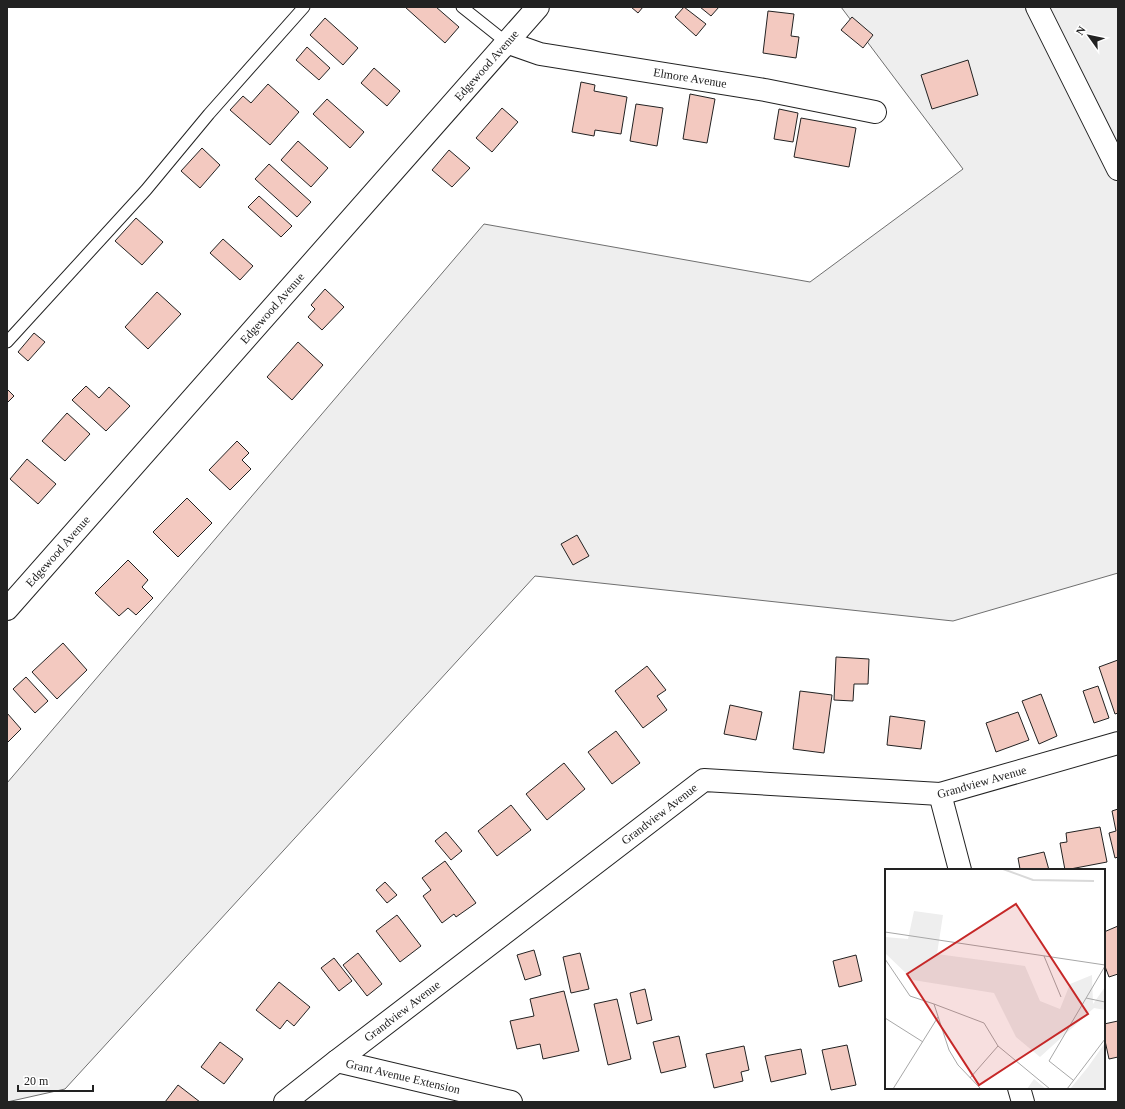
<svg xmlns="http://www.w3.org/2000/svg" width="1125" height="1109" viewBox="0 0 1125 1109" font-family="'Times New Roman',serif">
  <rect width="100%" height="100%" fill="#fff"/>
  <!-- green -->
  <polygon fill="#eee" stroke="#6f6f6f" points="841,7 1118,7 1118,573 953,621 535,576 65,1089 7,1102 7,783 484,224 810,282 963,169"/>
  <!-- building -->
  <g fill="#f3c9c0" stroke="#222">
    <polygon points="405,7 436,7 459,27 445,43"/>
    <polygon points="631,7 643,7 638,13"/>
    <polygon points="684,7 706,24 696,36 675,17"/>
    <polygon points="700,7 719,7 711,16"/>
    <polygon points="768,11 794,14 791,36 799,37 796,58 763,53"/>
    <polygon points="852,17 873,35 863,48 841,30"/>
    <polygon points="325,18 358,48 343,65 310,35"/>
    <polygon points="307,47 330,68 319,80 296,60"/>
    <polygon points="968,60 978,95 932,109 921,75"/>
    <polygon points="374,68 400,91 387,106 361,83"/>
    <polygon points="581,82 595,85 594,91 627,97 621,134 595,130 594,136 572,132"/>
    <polygon points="268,84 299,112 270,145 230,110 243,96 251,103"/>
    <polygon points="690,94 715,99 707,143 683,139"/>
    <polygon points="327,99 364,132 350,148 313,114"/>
    <polygon points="636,104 663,108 657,146 630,141"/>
    <polygon points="502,108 518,122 492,152 476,138"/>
    <polygon points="779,109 798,113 793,142 774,139"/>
    <polygon points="801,118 856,128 849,167 794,157"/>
    <polygon points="298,141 328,168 311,187 281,160"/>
    <polygon points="202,148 220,165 200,188 181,171"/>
    <polygon points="449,150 470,168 452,187 432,170"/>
    <polygon points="269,164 311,202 297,217 255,179"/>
    <polygon points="259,196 292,226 281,237 248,207"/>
    <polygon points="136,218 163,242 142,265 115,241"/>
    <polygon points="223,239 253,266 240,280 210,253"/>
    <polygon points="325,289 344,307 322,330 308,317 315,309 311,305"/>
    <polygon points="157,292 181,314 148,349 125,327"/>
    <polygon points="34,333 45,342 28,361 18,352"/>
    <polygon points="298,342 323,365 292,400 267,377"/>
    <polygon points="86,386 99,398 109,387 130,406 106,431 72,400"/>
    <polygon points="7,389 14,396 7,403"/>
    <polygon points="67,413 90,434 65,461 42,441"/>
    <polygon points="237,441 249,453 242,460 251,469 230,490 209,470"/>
    <polygon points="27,459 56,484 38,504 10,479"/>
    <polygon points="187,498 212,523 178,557 153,532"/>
    <polygon points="577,535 589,556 573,565 561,544"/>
    <polygon points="128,560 148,580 142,587 153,598 136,615 128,608 119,616 95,593"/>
    <polygon points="63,643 87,670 57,699 32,672"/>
    <polygon points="836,657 869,659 868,684 854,684 853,701 834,700"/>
    <polygon points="1118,660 1118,713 1115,714 1099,667"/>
    <polygon points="647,666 666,690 657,696 667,710 643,728 615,691"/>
    <polygon points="26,677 48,701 35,713 13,689"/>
    <polygon points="1098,686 1109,718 1094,723 1083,691"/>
    <polygon points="800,691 832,695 824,753 793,749"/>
    <polygon points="1041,694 1057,736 1039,744 1022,701"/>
    <polygon points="730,705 762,712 756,740 724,734"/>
    <polygon points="1018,712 1029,740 996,752 986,723"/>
    <polygon points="7,713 21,729 7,743"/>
    <polygon points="890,716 925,721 921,749 887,745"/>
    <polygon points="616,731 640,763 612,784 588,752"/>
    <polygon points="564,763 585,789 547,820 526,794"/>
    <polygon points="511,805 531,830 497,856 478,831"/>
    <polygon points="1118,809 1118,857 1115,858 1109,833 1116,831 1112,811"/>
    <polygon points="1100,827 1107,862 1065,870 1060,843 1067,842 1066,833"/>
    <polygon points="446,832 462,851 451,860 435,841"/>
    <polygon points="1044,852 1049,870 1017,870 1020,869 1018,858"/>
    <polygon points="445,861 476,903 456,917 454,914 442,923 423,896 431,890 422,878"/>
    <polygon points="385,882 397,895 387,903 376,890"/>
    <polygon points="397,915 421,946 400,962 376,931"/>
    <polygon points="1118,926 1118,974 1109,977 1104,964 1104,932"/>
    <polygon points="534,950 541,975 525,980 517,955"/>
    <polygon points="358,953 382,984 367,996 343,965"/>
    <polygon points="580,953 589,989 571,993 563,957"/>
    <polygon points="856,955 862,981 839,987 833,961"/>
    <polygon points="334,958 352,981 339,991 321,968"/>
    <polygon points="279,982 310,1007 294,1026 287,1020 280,1029 256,1010"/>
    <polygon points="645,989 652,1020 637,1024 630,993"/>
    <polygon points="564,991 579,1051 543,1059 540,1044 517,1049 510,1021 534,1016 530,999"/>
    <polygon points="617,999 631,1059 608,1065 594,1004"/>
    <polygon points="1118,1021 1118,1057 1109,1059 1104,1036 1104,1024"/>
    <polygon points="679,1036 686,1067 661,1073 653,1042"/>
    <polygon points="220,1042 243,1059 224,1084 201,1067"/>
    <polygon points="847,1045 856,1085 831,1090 822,1050"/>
    <polygon points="744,1046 749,1070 741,1072 743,1081 714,1088 706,1054"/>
    <polygon points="801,1049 806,1074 771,1082 765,1056"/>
    <polygon points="178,1085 200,1102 165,1102"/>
  </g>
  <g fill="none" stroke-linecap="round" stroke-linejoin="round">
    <defs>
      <g id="service">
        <polyline points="462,7 506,42"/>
        <polyline points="7,342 146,190 209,114 304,7"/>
      </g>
      <g id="minor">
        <polyline points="1037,7 1118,169"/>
        <path id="s1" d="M506,42L540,54L765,90L875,112"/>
        <path id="s2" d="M7,609L538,7"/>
        <polyline points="940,794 960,870"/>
        <path id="s3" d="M337,1061L704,780L940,794L1118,743"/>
        <polyline points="1019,1088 1023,1102"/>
        <path id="s4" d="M285,1102L337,1061L511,1102"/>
      </g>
    </defs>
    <!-- service casing -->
    <use href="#service" stroke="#222" stroke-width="13"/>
    <!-- minor casing -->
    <use href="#minor" stroke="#222" stroke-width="24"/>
    <!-- service -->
    <use href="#service" stroke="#fff" stroke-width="11"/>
    <!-- minor -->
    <use href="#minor" stroke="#fff" stroke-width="22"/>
  </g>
  <g text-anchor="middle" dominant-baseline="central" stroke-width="3" stroke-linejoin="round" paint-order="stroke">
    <!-- street labels -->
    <g font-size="12" fill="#222" stroke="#fff">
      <text stroke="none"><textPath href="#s2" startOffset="725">Edgewood Avenue</textPath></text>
      <text stroke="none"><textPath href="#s1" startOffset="188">Elmore Avenue</textPath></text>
      <text stroke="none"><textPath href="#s2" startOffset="401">Edgewood Avenue</textPath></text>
      <text stroke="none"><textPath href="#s2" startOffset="77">Edgewood Avenue</textPath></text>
      <text stroke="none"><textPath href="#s3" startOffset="742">Grandview Avenue</textPath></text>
      <text stroke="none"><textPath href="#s3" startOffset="406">Grandview Avenue</textPath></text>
      <text stroke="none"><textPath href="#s3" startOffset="82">Grandview Avenue</textPath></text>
      <text stroke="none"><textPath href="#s4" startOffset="134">Grant Avenue Extension</textPath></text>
    </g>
  </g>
  <!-- overview -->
  <g transform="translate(885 869)">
    <rect width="220" height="220" fill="#fff"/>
    <path d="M29,42L58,46L52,85L140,97L155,132L175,140L185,115L207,106L208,135L220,118V141L209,139L155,188L131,168L109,124L28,111L0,84V68L23,70ZM220,174V220H185L203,198ZM149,210L161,220H142Z" fill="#eee"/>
    <path fill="none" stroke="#d9d9d9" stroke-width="2" d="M118,0L148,11L209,12"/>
    <path fill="none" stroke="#a7a7a7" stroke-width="1" d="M0,63L220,96M159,87L176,128M0,90L25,127L49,135L64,181L73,196L96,220M201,129L220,133M49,135L99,154L113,177L165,220M0,149L38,173M85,209L113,177M188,211L164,192L220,97M8,220L53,148M182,220L220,170"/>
    <path fill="#c62828" fill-opacity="0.15" stroke="#c62828" stroke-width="2" d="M131,35L203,145L94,216L22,105Z"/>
    <rect width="220" height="220" fill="none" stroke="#222" stroke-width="2"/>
  </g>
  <!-- border -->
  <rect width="1125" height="1109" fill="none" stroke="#222222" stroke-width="16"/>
  <!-- north arrow -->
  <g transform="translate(1089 36) rotate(303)" stroke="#ffffff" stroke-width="3" paint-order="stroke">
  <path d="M0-3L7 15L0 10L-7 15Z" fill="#222222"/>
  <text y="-6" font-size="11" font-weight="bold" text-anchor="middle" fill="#222222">N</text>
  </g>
  <!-- scale -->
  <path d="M18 1085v6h75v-6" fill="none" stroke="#222222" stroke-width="2"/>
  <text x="24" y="1085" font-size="12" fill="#222222" stroke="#ffffff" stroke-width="3" paint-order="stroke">20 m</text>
</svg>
